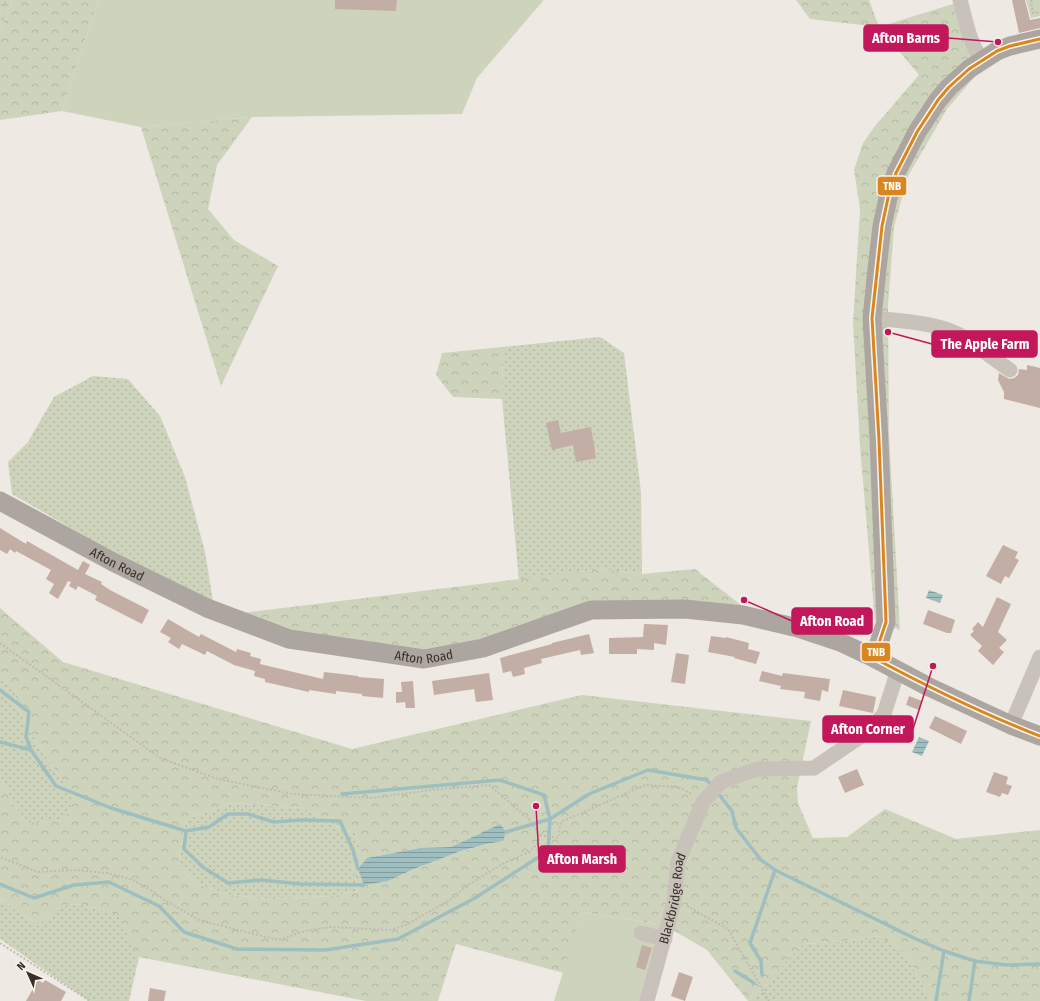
<svg xmlns="http://www.w3.org/2000/svg" width="1040" height="1001" viewBox="0 0 1040 1001" font-family="'Fira Sans Condensed',sans-serif">
  <defs>
    <pattern id="grass-dots" width="8" height="8" patternUnits="userSpaceOnUse"><rect width="8" height="8" fill="#ced4bc"/><path d="M2 2h.1M6 6h.1" fill="none" stroke="#b2b6a2" stroke-width="1.8" stroke-linecap="round"/></pattern>
    <pattern id="forest-crowns" width="20" height="18" patternUnits="userSpaceOnUse"><rect width="20" height="18" fill="#ced4bc"/><path d="M2 6a3 3 0 1 1 6 0M12 15a3 3 0 1 1 6 0" fill="none" stroke="#b2b6a2"/></pattern>
    <pattern id="wetland-marsh" width="20" height="14" patternUnits="userSpaceOnUse"><rect width="20" height="14" fill="#ced4bc"/><path d="M1 5h8M5 5V1M11 12h8M15 12V8" fill="none" stroke="#b2b6a2"/></pattern>
    <pattern id="water-rules" width="6" height="5" patternUnits="userSpaceOnUse"><rect width="6" height="5" fill="#9ebec0"/><path d="M0 2.5h6" fill="none" stroke="#829b9c"/></pattern>
  </defs>
  <rect width="100%" height="100%" fill="#eee9e3"/>
  <!-- grass -->
  <g fill="url(#grass-dots)">
    <polygon points="600,337 624,353 641,492 642,574 601,569 519,580 502,399 503,347"/>
    <polygon points="93,376 128,379 160,416 185,477 205,552 213,601 119,556 12,494 8,462 28,442 54,397"/>
    <polygon points="0,679 15,687 16,706 43,752 75,799 64,820 28,823 13,804 0,776"/>
    <polygon points="232,803 303,808 341,829 356,833 360,848 353,867 358,891 330,896 270,899 230,895 197,884 178,866 186,819"/>
    <polygon points="0,899 39,926 59,906 77,904 118,914 139,957 129,1001 89,1001 0,939"/>
    <polygon points="878,936 904,951 931,1001 748,1001 803,944 845,941"/>
  </g>
  <!-- forest -->
  <g fill="url(#forest-crowns)" fill-rule="evenodd">
    <polygon points="12,0 98,0 62,111 0,120 0,29"/>
    <polygon points="796,0 869,0 879,27 956,3 978,73 947,109 908,176 894,227 888,306 889,435 900,630 875,621 860,446 853,323 860,209 854,170 863,143 875,126 919,75 879,27 810,19"/>
    <polygon points="252,117 217,165 208,209 234,240 278,266 221,386 141,127"/>
    <polygon points="503,347 502,399 453,397 436,375 442,353"/>
    <polygon points="601,569 642,574 695,569 746,609 589,603 481,639 421,652 292,634 242,613"/>
    <path d="M0,608L63,662L352,749L582,695L811,721L797,788L798,803L813,838L847,837L885,809L956,839L1040,830V1001H931L904,951L878,936L845,941L803,944L748,1001L707,950L664,925L582,912L564,973L456,944L438,1001H366L139,957L117,914L77,904L59,906L39,926L0,899V776L13,804L28,823L64,820L75,799L43,752L16,706L15,687L0,679ZM232,803L303,808L341,829L356,833L360,848L353,867L358,891L330,896L270,899L230,895L197,884L178,866L186,819ZM500,824L503,841C463,848 425,864 388,881L367,858L420,848L451,847Z"/>
  </g>
  <!-- wetland -->
  <polygon fill="url(#wetland-marsh)" points="0,0 12,0 0,29"/>
  <!-- garden -->
  <g fill="#ced4bc">
    <polygon points="98,0 543,0 543,1 477,78 462,114 252,117 141,127 62,111"/>
    <polygon points="1026,0 1040,0 1040,16 1031,18"/>
    <polygon points="582,912 664,925 644,1001 554,1001"/>
  </g>
  <!-- water -->
  <g fill="url(#water-rules)">
    <polygon points="929,590 943,595 940,603 926,598"/>
    <polygon points="919,737 929,741 922,756 912,752"/>
    <polygon points="500,824 506,832 503,841 487,844 461,851 414,869 388,881 364,885 358,869 367,858 420,848 451,847"/>
  </g>
  <g fill="none" stroke-linecap="round" stroke-linejoin="round">
    <!-- stream -->
    <g stroke="#9ebec0" stroke-width="3.5">
      <polyline points="0,690 29,712 26,737 31,750 56,786 111,808 186,831 209,827 228,814 248,814 274,822 301,820 340,821 353,850 358,869"/>
      <polyline points="0,742 31,750"/>
      <polyline points="717,792 732,811 736,828 761,860 775,870 916,939 944,951 975,961 1006,965 1040,964"/>
      <polyline points="186,831 184,849 204,868 228,883 261,880 301,884 364,885"/>
      <polyline points="506,832 550,819 589,794 648,770 707,780 712,786"/>
      <polyline points="0,884 34,898 74,885 109,882 159,906 184,932 237,949 325,950 398,939 475,898 548,851 550,819 544,795 500,780 342,794"/>
      <polyline points="735,971 754,983"/>
      <polyline points="762,975 761,961 750,943 775,870"/>
      <polyline points="936,1001 944,951"/>
      <polyline points="969,1001 975,961"/>
    </g>
  </g>
  <!-- building -->
  <g fill="#c2aea4">
    <polygon points="335,0 397,0 396,11 335,9"/>
    <polygon points="1012,0 1025,0 1030,20 1040,18 1040,28 1019,33"/>
    <polygon points="1027,365 1040,368 1040,408 1004,399 1004,392 998,380 999,373 1009,379 1014,378 1018,375 1019,369 1027,370"/>
    <polygon points="558,420 561,433 591,427 596,458 576,462 573,445 552,450 546,423"/>
    <polygon points="0,528 26,544 27,541 78,570 83,561 90,565 85,574 102,582 101,584 110,590 149,610 142,624 95,600 97,596 78,586 76,590 69,586 71,582 68,581 58,599 49,593 54,584 46,579 51,570 16,551 15,553 10,549 7,554 0,550"/>
    <polygon points="1003,545 1018,552 1015,558 1019,560 1009,578 1005,576 1001,584 986,576"/>
    <polygon points="997,597 1011,604 998,632 1007,640 999,648 1004,652 993,665 978,651 982,646 970,635 974,631 972,629 978,622 983,627"/>
    <polygon points="928,610 955,620 951,633 947,633 923,624"/>
    <polygon points="168,619 199,637 201,634 236,652 237,649 251,653 250,656 261,659 260,664 323,679 324,672 358,676 358,677 384,679 383,698 362,696 362,694 336,691 336,694 309,690 309,692 265,682 265,679 254,676 255,671 234,665 207,651 205,655 182,644 179,649 168,642 171,638 160,632"/>
    <polygon points="644,624 668,625 666,645 654,643 654,650 637,649 637,654 609,654 609,638 643,637"/>
    <polygon points="589,634 594,653 581,655 580,650 541,659 542,663 524,668 525,674 513,677 511,671 503,673 500,658 552,644 552,643"/>
    <polygon points="711,636 726,638 726,637 749,643 748,649 760,652 756,664 734,658 735,657 708,652"/>
    <polygon points="676,653 689,655 685,684 671,682"/>
    <polygon points="762,671 782,676 783,673 830,679 828,692 822,690 820,701 804,698 805,692 780,689 781,686 759,681"/>
    <polygon points="489,673 493,700 476,702 474,689 434,695 432,681"/>
    <polygon points="413,681 415,708 406,708 405,702 396,703 396,692 402,692 401,682"/>
    <polygon points="843,690 876,697 873,713 839,706"/>
    <polygon points="909,696 922,701 919,710 906,705"/>
    <polygon points="935,716 967,731 961,744 929,728"/>
    <polygon points="857,769 864,785 845,793 838,777"/>
    <polygon points="994,772 1008,777 1006,784 1012,786 1008,795 1002,793 1000,797 986,792"/>
    <polygon points="642,945 652,948 645,970 636,967"/>
    <polygon points="679,972 693,977 685,1001 671,996"/>
    <polygon points="38,980 43,983 45,980 66,992 61,1001 26,1001"/>
    <polygon points="150,988 166,991 164,1001 148,1001"/>
  </g>
  <g fill="none" stroke-linecap="round" stroke-linejoin="round">
    <!-- path -->
    <g stroke="#c0bab4" stroke-width="2" stroke-dasharray="2 2" stroke-linecap="butt">
      <polyline points="1031,0 1033,13 1040,12"/>
      <polyline points="0,643 160,758 218,779 292,794 372,798 431,790 489,785 528,818 540,835 538,843 529,852 504,863 466,886 453,898 406,925 390,930 330,927 305,931 278,940 199,920 164,900 154,892 133,880 120,876 107,873 74,870 38,872 0,857"/>
      <polyline points="540,835 558,838 561,822 645,785 678,787 692,794"/>
      <polyline points="687,906 728,929 769,1001"/>
      <polyline points="0,943 90,1001"/>
    </g>
    <!-- minor -->
    <g stroke="#c8c2bb" stroke-width="15">
      <path d="M960,0C966,21 969,42 982,60"/>
      <path d="M872,318C901,321 939,322 965,338C980,348 995,360 1010,370"/>
      <polyline points="1011,725 1040,657"/>
      <polyline points="641,933 665,939"/>
      <path id="s1" d="M647,1001L674,902L678,862L703,802L721,782L757,769L814,768L870,730L884,714L898,670"/>
    </g>
    <!-- major -->
    <g stroke="#ada6a0" stroke-width="19">
      <path id="s2" d="M0,501L113,562L207,608L289,639L424,659L483,648L591,610L685,609L743,615L798,628L840,642L874,658L929,687L1011,725L1040,736"/>
      <polyline points="874,658 886,622 879,440 872,318 877,269 882,226 888,198 896,173 917,132 938,100 949,87 969,69 997,51 1010,46 1040,39"/>
    </g>
    <defs>
      <path id="bus-1" d="M1040,39L1010,46L997,51L969,69L949,87L938,100L917,132L896,173L888,198L882,226L872,318L879,440L886,622L874,658C928,687 983,714 1040,736"/>
    </defs>
    <!-- bus-1 casing -->
    <use href="#bus-1" stroke="#faf4ea" stroke-width="6"/>
    <!-- bus-1 -->
    <use href="#bus-1" stroke="#da8620" stroke-width="3"/>
  </g>
  <g text-anchor="middle" dominant-baseline="central" stroke-width="3.5" stroke-linejoin="round" paint-order="stroke">
    <!-- street labels -->
    <g font-size="13" fill="#392f29" stroke="#faf4ea">
      <text stroke="none"><textPath href="#s2" startOffset="133">Afton Road</textPath></text>
      <text stroke="none"><textPath href="#s2" startOffset="457">Afton Road</textPath></text>
      <text stroke="none"><textPath href="#s1" startOffset="106">Blackbridge Road</textPath></text>
    </g>
  </g>
  <!-- callouts -->
  <path fill="none" stroke="#c2185b" stroke-width="1.5" d="M998 42L948 38M888 332L932 344M744 600L792 621M933 666L913 729M536 806L539 859"/>
  <g fill="#c2185b" stroke="#faf4ea" stroke-width="1.5">
    <circle cx="998" cy="42" r="4"/>
    <circle cx="888" cy="332" r="4"/>
    <circle cx="744" cy="600" r="4"/>
    <circle cx="933" cy="666" r="4"/>
    <circle cx="536" cy="806" r="4"/>
  </g>
  <g fill="#c2185b" stroke="#c2185b" stroke-width="1.5">
    <rect x="864" y="25" width="84" height="26" rx="4"/>
    <rect x="932" y="331" width="105" height="26" rx="4"/>
    <rect x="792" y="608" width="80" height="26" rx="4"/>
    <rect x="823" y="716" width="90" height="26" rx="4"/>
    <rect x="539" y="846" width="86" height="26" rx="4"/>
  </g>
  <g font-size="14" text-anchor="middle" font-weight="bold" fill="#fff">
    <text x="906" y="43">Afton Barns</text>
    <text x="985" y="349">The Apple Farm</text>
    <text x="832" y="626">Afton Road</text>
    <text x="868" y="734">Afton Corner</text>
    <text x="582" y="864">Afton Marsh</text>
  </g>
  <g stroke="#faf4ea" stroke-width="1.5">
    <rect x="877" y="176" width="30" height="20" rx="4" fill="#da8620"/>
    <rect x="861" y="642" width="30" height="20" rx="4" fill="#da8620"/>
  </g>
  <g font-size="11" text-anchor="middle" font-weight="bold" fill="#fff">
    <text x="892" y="190">TNB</text>
    <text x="876" y="656">TNB</text>
  </g>
  <!-- north arrow -->
  <g transform="translate(28 973) rotate(315)" stroke="#faf4ea" stroke-width="3" paint-order="stroke">
  <path d="M0-3L7 15L0 10L-7 15Z" fill="#392f29"/>
  <text y="-6" font-size="11" font-weight="bold" text-anchor="middle" fill="#392f29">N</text>
  </g>
</svg>
